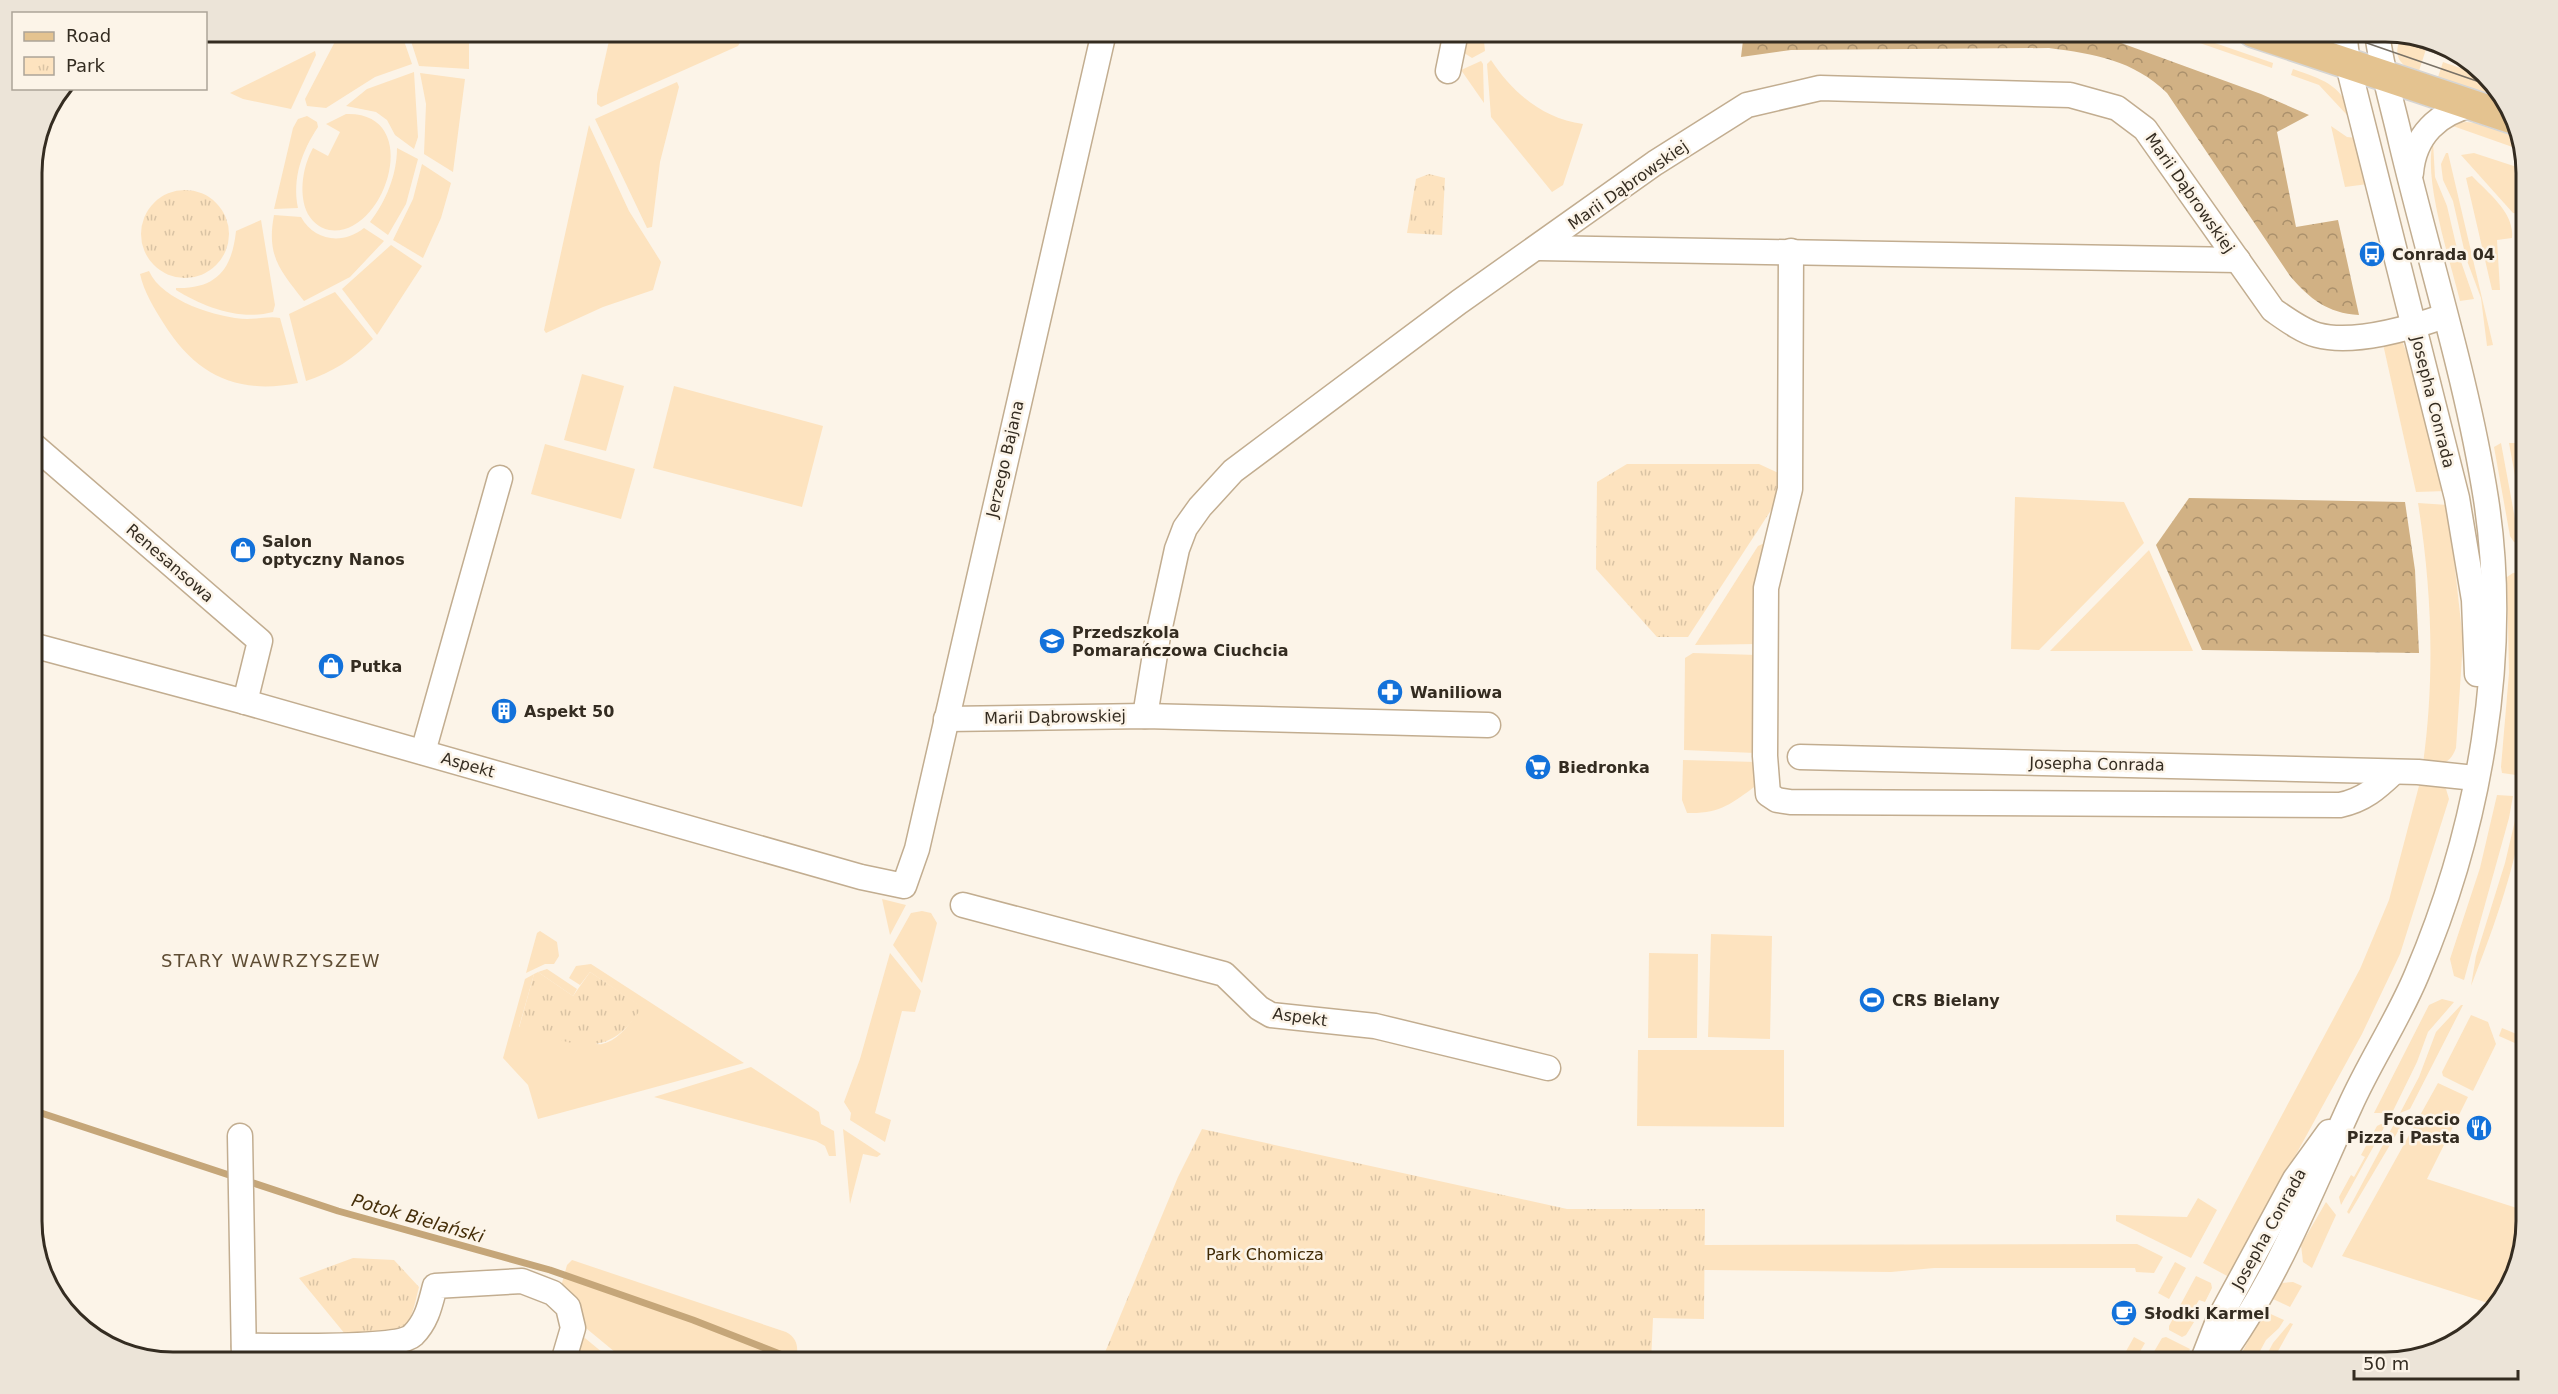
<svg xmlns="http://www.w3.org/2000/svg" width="2558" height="1394" viewBox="0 0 2558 1394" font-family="'DejaVu Sans',sans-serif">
  <defs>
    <pattern id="forest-crowns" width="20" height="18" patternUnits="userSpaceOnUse" patternTransform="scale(1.5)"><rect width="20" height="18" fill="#d1b184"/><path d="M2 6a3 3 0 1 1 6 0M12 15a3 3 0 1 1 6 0" fill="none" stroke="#aa906c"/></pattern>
    <pattern id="park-tufts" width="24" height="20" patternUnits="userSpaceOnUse" patternTransform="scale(1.5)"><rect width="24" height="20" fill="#fde3bf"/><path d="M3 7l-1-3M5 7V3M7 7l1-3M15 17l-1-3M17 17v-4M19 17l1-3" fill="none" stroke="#d9c3a4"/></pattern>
  </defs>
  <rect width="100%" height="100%" fill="#fcf4e8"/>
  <!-- grass -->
  <g fill="#fde3bf">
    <polygon points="340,32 401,32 412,64 375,77 326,108 307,106 305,99"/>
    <polygon points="408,32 469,32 469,69 419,66"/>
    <polygon points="611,32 742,32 744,35 738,46 601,107 597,104 597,94"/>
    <polygon points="1460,32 1483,32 1485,51 1472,58 1461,51"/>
    <polygon points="2168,32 2183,32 2273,63 2272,68"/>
    <path d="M2402,36L2428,43L2418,74C2400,65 2391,56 2402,36Z"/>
    <polygon points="315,51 316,55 291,109 243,99 230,93"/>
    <path d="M1491,60C1513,93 1543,119 1583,124L1563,185L1552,192L1491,117L1487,64Z"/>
    <polygon points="1481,61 1483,64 1484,103 1461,70"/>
    <path d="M2443,62C2468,71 2497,77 2506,104L2437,80Z"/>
    <path d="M2293,69C2323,80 2339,83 2352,114L2347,115L2319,85L2291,75Z"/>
    <polygon points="414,72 418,137 414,149 395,135 387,120 376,112 346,106 367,89"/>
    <polygon points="420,73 465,79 453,172 424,154 426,104"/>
    <polygon points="677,82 679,87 660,162 652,227 647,228 595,119"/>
    <path d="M346,114C426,111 385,239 329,230C319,228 310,220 306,210C299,191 303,166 313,148L328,156L340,132L326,124Z"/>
    <path d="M307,116L317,122L318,127C302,151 292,178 298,208L274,209L293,128L298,119Z"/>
    <polygon points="2466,122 2485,124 2518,139 2521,150 2450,125"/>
    <polygon points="589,125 629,211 661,262 653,290 603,307 546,333 544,330"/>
    <polygon points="2331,126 2347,137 2357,138 2368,184 2345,187"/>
    <path d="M2433,142L2435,177L2447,206L2458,253L2474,299L2460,301C2450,260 2423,180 2433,142Z"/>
    <path d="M397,148L418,159L406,204L388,235L370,222C386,201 397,175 397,148Z"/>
    <polygon points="2446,153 2448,153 2493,345 2487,346 2481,298 2466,258 2453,201 2443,180 2441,164"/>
    <polygon points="2474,153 2526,170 2526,208 2520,214 2513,213 2461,155"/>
    <polygon points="422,164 451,183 441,218 423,258 393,240 413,199"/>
    <path d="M2472,176C2488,193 2515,213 2512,238L2497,240L2500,290H2492L2466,178Z"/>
    <path d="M274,215L301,217C314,241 343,245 364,228L384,241L350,277L304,301C281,271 266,257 274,215Z"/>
    <path d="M261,220L275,305L273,312C240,321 204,307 176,290V288C217,289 232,269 236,231Z"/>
    <polygon points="391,245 422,266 377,335 342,289"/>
    <path d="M149,271C162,301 218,318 247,319C258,319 270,316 280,318L298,383C237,395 196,375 164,324C154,308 144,292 140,274Z"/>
    <path d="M335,292L373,339C353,359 333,372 306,381L289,314Z"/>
    <polygon points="2402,341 2425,398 2446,491 2416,492 2383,344"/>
    <polygon points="582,374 624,386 606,451 564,440"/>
    <polygon points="674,386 823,426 802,507 653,468"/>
    <polygon points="2501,443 2518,535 2522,545 2514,542 2510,536 2494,447"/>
    <polygon points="2509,443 2515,443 2526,500 2526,536"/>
    <polygon points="545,444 635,469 621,519 531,494"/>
    <polygon points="2015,497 2124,502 2144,543 2039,650 2011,649"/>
    <path d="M2418,503L2448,505L2463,641L2456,748C2449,766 2441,764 2423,764C2435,676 2432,591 2418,503Z"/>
    <polygon points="1767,542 1756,644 1695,645 1758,546"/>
    <polygon points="2149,550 2193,651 2050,651"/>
    <polygon points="2526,572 2524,692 2516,775 2502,773 2501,767 2509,673 2507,577 2513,573"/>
    <polygon points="1693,653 1757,655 1755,753 1684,750 1685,658"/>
    <path d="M1683,760L1757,762V785C1731,804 1720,814 1687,813L1682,800Z"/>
    <polygon points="2420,782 2440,783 2446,789 2449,799 2400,954 2362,1034 2229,1277 2203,1263 2360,969 2389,900"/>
    <polygon points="2497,795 2513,796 2509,818 2464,980 2454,976 2450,959 2480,868"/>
    <path d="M2521,795L2526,798C2517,863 2495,925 2471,986L2476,956L2505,863Z"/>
    <polygon points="882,899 906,905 890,935"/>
    <polygon points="922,911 931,913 937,923 922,983 893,945 911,913"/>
    <polygon points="540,931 557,942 559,956 554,964 545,964 526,973 537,933"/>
    <polygon points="1711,934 1772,936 1770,1039 1708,1037"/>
    <polygon points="890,953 921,991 915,1012 902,1011 875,1113 891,1120 885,1142 850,1120 851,1113 844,1102 860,1059"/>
    <polygon points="1649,953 1698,954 1697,1038 1648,1038"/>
    <path d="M591,964L744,1063L538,1119L528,1085L503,1058L525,979L534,974L519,1027C534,1030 591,1046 602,1044C619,1041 633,1020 641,1007L590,972L580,985L569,978L576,966Z"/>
    <polygon points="547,969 577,989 573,996 538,972"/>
    <polygon points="2442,999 2454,1002 2428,1032 2417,1062 2392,1113 2374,1113 2429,1005"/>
    <polygon points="2461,1005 2463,1005 2410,1109 2400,1113 2419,1077 2436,1032"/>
    <polygon points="2471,1015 2488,1022 2496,1044 2473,1091 2443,1076 2442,1072"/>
    <polygon points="2502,1028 2526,1038 2526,1048 2499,1036"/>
    <polygon points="1638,1050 1784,1050 1784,1127 1637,1126"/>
    <polygon points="751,1067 819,1112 821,1124 834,1131 836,1156 829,1156 825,1146 816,1141 654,1097"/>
    <polygon points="2438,1083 2468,1097 2427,1179 2526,1211 2526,1221 2508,1291 2494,1305 2342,1256"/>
    <polygon points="2381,1124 2386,1124 2341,1205 2339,1197 2351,1175 2354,1177 2365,1157 2361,1155 2377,1126"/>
    <polygon points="2394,1124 2398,1124 2400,1128 2349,1214 2347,1212"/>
    <polygon points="843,1129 881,1154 877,1157 863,1154 850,1204"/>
    <polygon points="2198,1198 2217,1210 2191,1258 2116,1221 2116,1215 2187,1217"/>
    <polygon points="2326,1202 2336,1215 2312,1268 2303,1262 2301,1245"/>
    <polygon points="2137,1244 2163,1257 2154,1273 2136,1272 2135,1268 1934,1268 1891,1272 1704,1270 1704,1245"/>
    <path d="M572,1260L786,1332C799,1339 798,1349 796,1362H627L581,1324L560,1290L567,1265Z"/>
    <polygon points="2175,1262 2186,1268 2169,1299 2158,1293"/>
    <polygon points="2196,1276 2211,1283 2212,1288 2205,1302 2199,1300 2188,1319 2194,1322 2186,1335 2182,1337 2169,1330 2169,1326"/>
    <polygon points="2293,1282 2302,1286 2290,1307 2273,1299 2281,1283"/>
    <polygon points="2264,1311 2284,1320 2279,1328 2266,1340 2254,1362 2237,1362"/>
    <polygon points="2290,1323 2293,1324 2272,1362 2263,1362 2273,1343"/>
    <polygon points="580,1334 614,1362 570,1362"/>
    <polygon points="2134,1337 2145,1343 2134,1362 2120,1362"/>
    <polygon points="2166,1337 2190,1349 2183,1362 2148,1362 2162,1338"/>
  </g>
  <!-- forest -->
  <g fill="url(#forest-crowns)">
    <path d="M1744,32H2091L2261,94L2309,115L2277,132L2296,227L2338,220L2359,315C2327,313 2310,299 2290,276L2167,93C2133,60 2095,54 2049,48L1791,50L1741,57Z"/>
    <polygon points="2189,498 2405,502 2415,570 2419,653 2202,650 2156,545"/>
  </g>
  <!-- park -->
  <g fill="url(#park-tufts)">
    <polygon points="1429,174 1445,178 1442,235 1407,233 1416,179"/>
    <circle cx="185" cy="234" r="44"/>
    <polygon points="1627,464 1759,464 1783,475 1783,492 1688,637 1657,637 1596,569 1597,482"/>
    <path d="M538,972L573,996L590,972L642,1007C607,1064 572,1043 519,1028L534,974Z"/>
    <polygon points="1202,1129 1567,1209 1705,1209 1704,1319 1653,1318 1651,1362 1101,1362 1178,1177"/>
    <path d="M353,1258L394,1260L419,1287C416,1298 414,1311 409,1320C399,1340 364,1334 345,1334L299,1278Z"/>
  </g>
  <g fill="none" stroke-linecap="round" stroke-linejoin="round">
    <!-- stream -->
    <polyline stroke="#c5a679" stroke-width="7" points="32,1110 338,1211 550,1270 693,1320 795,1360"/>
    <defs>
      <g id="minor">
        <polyline points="2344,32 2348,65 2457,498 2474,600 2477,674"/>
        <polyline points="1448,71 1456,32"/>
        <path d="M2411,173C2414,136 2438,112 2474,105"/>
        <polyline points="1539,248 2238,260"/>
        <path d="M1791,251L1790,489L1766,588L1765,756L1768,794L1777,800L1790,802L2340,805C2364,800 2377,788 2394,772"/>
        <polyline points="32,444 260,641 245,702"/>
        <polyline points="32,645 245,702 861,877 904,886 917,849 1104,32"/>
        <path d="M1145,716L1158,636L1177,549L1185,528L1200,507L1233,471L1459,302L1655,163L1747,105L1820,88L2070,95L2117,108L2145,129L2273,310C2286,319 2302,331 2317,335C2354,345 2410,328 2445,316"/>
        <polyline points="946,719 1145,716 1488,725"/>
        <polyline points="423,752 500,478"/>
        <polyline points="1800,757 2418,772 2475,778"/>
        <polyline points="963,905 1224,974 1259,1008 1271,1015 1375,1026 1548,1068"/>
        <polyline points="240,1136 244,1360"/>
        <path d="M244,1346C272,1345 397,1350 413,1335C427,1321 430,1305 435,1286L522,1281L553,1293L568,1307L573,1328L563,1362"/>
        <polyline points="2202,1362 2218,1321 2295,1179 2329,1132"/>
        <path d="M2217,1362C2275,1285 2310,1193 2350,1106C2370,1061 2398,1020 2417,974C2479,829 2510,656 2486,499C2467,378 2429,260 2401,142C2393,106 2381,68 2377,32"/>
      </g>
      <polyline id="major" points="2253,32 2511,118"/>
    </defs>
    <!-- minor casing -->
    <use href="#minor" stroke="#c2ad90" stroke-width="27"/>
    <!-- major casing -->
    <use href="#major" stroke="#d6d5d3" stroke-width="33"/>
    <!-- minor -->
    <use href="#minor" stroke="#fff" stroke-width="24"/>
    <!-- major -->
    <use href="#major" stroke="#e4c390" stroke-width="30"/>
    <!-- tram -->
    <g stroke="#797166" stroke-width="1.5">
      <polyline points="2335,32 2494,87"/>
      <polyline points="2374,32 2471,65"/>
    </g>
  </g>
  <!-- icons -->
  <defs>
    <symbol id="bus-disc" viewBox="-11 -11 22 22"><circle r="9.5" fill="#1271da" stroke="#fcf4e8"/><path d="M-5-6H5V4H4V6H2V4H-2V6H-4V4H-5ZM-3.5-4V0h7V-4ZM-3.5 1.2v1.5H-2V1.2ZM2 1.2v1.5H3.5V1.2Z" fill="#fff"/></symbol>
    <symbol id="shop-disc" viewBox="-11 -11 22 22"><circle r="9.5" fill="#1271da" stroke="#fcf4e8"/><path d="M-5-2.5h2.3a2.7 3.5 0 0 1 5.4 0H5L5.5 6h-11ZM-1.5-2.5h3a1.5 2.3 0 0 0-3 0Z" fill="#fff"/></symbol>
    <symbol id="school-disc" viewBox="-11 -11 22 22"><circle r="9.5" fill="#1271da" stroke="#fcf4e8"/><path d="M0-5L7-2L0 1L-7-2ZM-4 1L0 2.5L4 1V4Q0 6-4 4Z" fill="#fff"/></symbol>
    <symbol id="pharmacy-disc" viewBox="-11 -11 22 22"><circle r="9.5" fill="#1271da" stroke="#fcf4e8"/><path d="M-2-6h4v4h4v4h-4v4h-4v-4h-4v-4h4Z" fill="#fff"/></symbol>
    <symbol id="building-disc" viewBox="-11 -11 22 22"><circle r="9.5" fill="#1271da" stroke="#fcf4e8"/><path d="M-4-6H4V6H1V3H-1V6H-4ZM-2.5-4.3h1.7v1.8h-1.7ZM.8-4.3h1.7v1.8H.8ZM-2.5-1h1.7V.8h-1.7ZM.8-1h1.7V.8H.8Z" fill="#fff"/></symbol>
    <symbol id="supermarket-disc" viewBox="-11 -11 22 22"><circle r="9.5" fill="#1271da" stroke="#fcf4e8"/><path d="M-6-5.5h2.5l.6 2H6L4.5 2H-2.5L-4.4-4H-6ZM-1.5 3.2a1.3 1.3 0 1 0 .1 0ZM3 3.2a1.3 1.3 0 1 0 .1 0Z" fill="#fff"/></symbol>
    <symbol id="stadium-disc" viewBox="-11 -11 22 22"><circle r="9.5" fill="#1271da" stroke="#fcf4e8"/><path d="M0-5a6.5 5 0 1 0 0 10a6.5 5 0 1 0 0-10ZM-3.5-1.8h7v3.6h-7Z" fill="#fff"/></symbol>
    <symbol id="restaurant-disc" viewBox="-11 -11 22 22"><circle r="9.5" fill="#1271da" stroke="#fcf4e8"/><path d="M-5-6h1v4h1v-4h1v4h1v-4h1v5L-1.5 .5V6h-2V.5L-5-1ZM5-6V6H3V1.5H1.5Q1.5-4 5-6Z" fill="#fff"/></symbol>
    <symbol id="cafe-disc" viewBox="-11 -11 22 22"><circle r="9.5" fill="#1271da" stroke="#fcf4e8"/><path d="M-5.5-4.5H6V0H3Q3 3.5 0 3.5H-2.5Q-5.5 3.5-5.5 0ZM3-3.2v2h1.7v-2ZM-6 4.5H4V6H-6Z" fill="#fff"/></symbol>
  </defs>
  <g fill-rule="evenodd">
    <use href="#bus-disc" x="2357" y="239" width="30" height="30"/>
    <use href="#shop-disc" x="228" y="535" width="30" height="30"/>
    <use href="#school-disc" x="1037" y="626" width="30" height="30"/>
    <use href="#shop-disc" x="316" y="651" width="30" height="30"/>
    <use href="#pharmacy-disc" x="1375" y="677" width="30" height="30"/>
    <use href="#building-disc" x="489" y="696" width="30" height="30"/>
    <use href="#supermarket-disc" x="1523" y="752" width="30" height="30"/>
    <use href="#stadium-disc" x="1857" y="985" width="30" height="30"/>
    <use href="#restaurant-disc" x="2464" y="1113" width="30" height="30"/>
    <use href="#cafe-disc" x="2109" y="1298" width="30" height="30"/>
  </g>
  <g text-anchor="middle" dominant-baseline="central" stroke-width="5" stroke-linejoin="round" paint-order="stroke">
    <!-- street labels -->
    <g font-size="16" fill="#342c21" stroke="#fcf4e8">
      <text transform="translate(1628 185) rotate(-35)">Marii Dąbrowskiej</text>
      <text transform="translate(2190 193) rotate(55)">Marii Dąbrowskiej</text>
      <text transform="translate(2433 402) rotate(76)">Josepha Conrada</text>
      <text transform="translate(1005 459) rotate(-77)">Jerzego Bajana</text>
      <text transform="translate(170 563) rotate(41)">Renesansowa</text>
      <text transform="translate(1055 717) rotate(-1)">Marii Dąbrowskiej</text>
      <text transform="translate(2097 764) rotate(1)">Josepha Conrada</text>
      <text transform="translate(468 765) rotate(16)">Aspekt</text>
      <text transform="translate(1300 1017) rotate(8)">Aspekt</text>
      <text transform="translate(2269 1229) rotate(-61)">Josepha Conrada</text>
    </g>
    <!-- poi labels -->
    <g font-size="16" font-weight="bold" fill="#342c21" stroke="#fcf4e8" text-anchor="start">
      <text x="2392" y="254">Conrada 04</text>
      <text x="262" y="541">Salon<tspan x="262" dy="18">optyczny Nanos</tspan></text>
      <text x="1072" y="632">Przedszkola<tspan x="1072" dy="18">Pomarańczowa Ciuchcia</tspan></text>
      <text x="350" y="666">Putka</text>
      <text x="1410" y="692">Waniliowa</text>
      <text x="524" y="711">Aspekt 50</text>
      <text x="1558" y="767">Biedronka</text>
      <text x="1892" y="1000">CRS Bielany</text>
      <text x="2460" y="1119" text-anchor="end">Focaccio<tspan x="2460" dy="18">Pizza i Pasta</tspan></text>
      <text x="2144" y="1313">Słodki Karmel</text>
    </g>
    <!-- park labels -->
    <g font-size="16" fill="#3f2903" stroke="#fcf4e8">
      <text x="1265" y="1254">Park Chomicza</text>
    </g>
    <!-- neighbourhood labels -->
    <g font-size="18" letter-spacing="1.5" fill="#5f4d34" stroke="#fcf4e8">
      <text x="271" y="960">STARY WAWRZYSZEW</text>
    </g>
    <!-- water labels -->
    <g font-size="18" font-style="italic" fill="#452e09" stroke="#fcf4e8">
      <text transform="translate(418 1218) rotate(16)">Potok Bielański</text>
    </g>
  </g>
  <!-- crop -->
  <path d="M0 0H2558V1394H0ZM173 42H2385A131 131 0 0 1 2516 173V1221A131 131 0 0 1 2385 1352H173A131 131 0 0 1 42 1221V173A131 131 0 0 1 173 42Z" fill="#ece4d8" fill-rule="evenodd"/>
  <path fill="none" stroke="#342c21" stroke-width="3" d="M173 42H2385A131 131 0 0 1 2516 173V1221A131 131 0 0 1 2385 1352H173A131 131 0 0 1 42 1221V173A131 131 0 0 1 173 42Z"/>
  <!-- legend -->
  <rect x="12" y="12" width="195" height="78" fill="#fcf4e8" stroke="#aca498" stroke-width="1.5"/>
  <rect x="24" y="32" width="30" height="9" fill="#e4c390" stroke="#aca498" stroke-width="1.5"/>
  <text x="66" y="42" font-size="18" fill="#342c21">Road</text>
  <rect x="24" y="57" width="30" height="18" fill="url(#park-tufts)" stroke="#aca498" stroke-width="1.5"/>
  <text x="66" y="72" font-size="18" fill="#342c21">Park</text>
  <!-- scale -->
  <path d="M2354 1370v9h164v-9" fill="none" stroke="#342c21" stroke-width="3"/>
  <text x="2363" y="1370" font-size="18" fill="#342c21" stroke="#fcf4e8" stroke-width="4.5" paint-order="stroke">50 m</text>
</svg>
